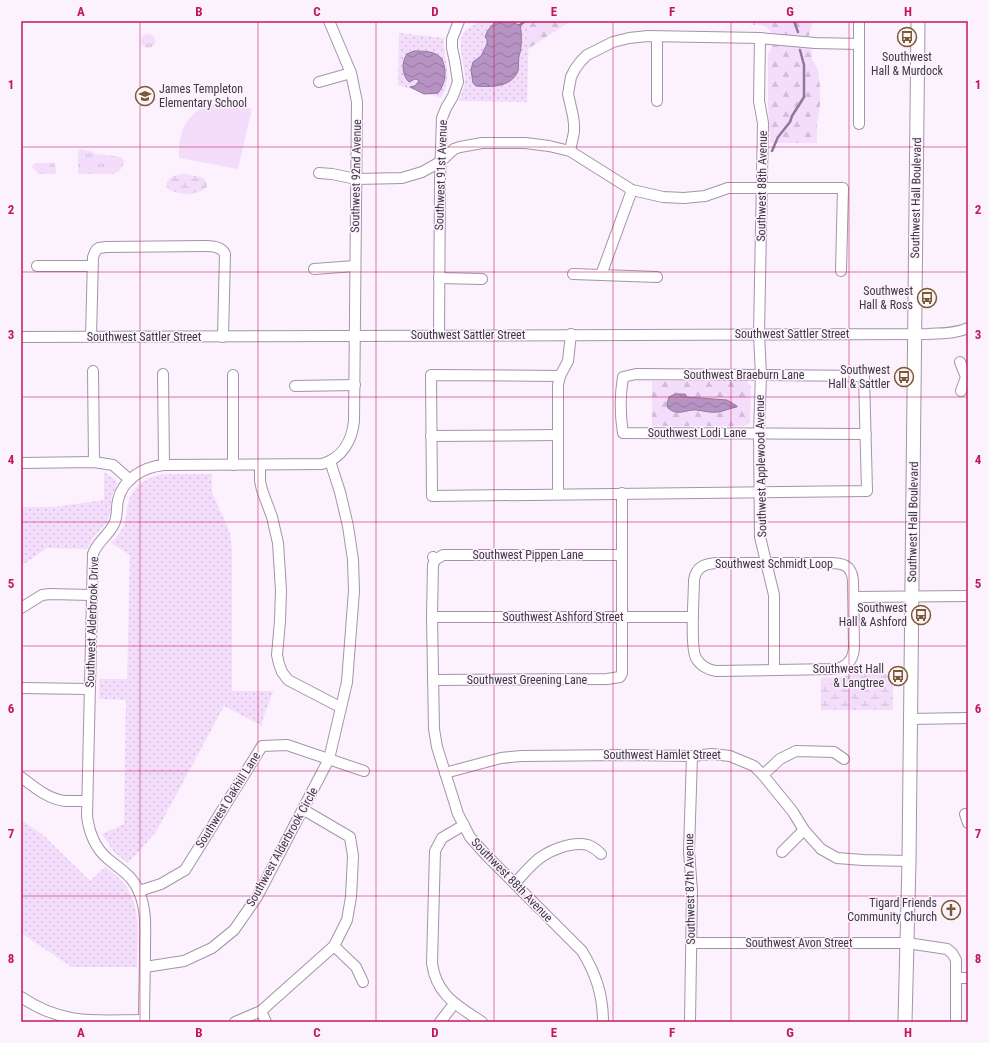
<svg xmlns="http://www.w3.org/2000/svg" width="989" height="1043" viewBox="0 0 989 1043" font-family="'Roboto Condensed',sans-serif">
  <defs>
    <pattern id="grass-dots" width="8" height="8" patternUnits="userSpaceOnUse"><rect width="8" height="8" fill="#f3ddfb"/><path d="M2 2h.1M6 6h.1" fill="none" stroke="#d1bed8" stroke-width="1.8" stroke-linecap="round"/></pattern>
    <pattern id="forest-firs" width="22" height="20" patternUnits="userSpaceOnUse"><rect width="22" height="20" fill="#f3ddfb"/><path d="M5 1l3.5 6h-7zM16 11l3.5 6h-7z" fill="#d1bed8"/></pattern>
    <pattern id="wetland-marsh" width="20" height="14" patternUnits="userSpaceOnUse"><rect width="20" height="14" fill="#f3ddfb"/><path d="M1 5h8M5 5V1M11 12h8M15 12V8" fill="none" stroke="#d1bed8"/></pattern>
    <pattern id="park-tufts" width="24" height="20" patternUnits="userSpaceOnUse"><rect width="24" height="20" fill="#f3ddfb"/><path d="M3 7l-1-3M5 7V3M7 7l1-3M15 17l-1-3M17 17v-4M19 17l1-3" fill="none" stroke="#d1bed8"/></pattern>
    <pattern id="water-waves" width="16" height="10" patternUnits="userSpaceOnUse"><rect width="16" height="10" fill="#b693c3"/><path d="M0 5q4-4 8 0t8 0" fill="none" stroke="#9579a0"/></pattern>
  </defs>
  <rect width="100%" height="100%" fill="#fbf2fe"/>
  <!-- grass -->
  <g fill="url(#grass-dots)">
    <path d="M479,21H529L527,102L459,101C462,93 465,86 465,77C465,63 456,44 464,32C468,27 475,25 479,21Z"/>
    <path d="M399,33L444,38C443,61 454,76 441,98L398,85Z"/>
    <polygon points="104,472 116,480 117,484 111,499 110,514 107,522 94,536 87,549 47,548 21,566 21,507 54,507 104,500"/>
    <path d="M165,474H212V492L230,533L232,550V691H273C270,703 263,714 262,726L224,706L156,832L128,863L114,852L102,834L124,824L126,700L99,699V679H127L130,555L111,543C116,538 121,532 124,525C127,517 126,509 129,500C134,484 149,476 165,474Z"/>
    <path d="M21,820L43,835L90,881L105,867C113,873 121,879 127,888C142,910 137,941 137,967H72L21,933Z"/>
  </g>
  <!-- forest -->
  <g fill="url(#forest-firs)">
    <polygon points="529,21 571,21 528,49"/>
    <path d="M753,21H813L809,36L773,35C769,27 762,23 753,25Z"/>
    <polygon points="773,45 812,47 812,59 818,70 820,87 820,106 817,124 817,143 770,143 768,103 768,54"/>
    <polygon points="652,381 747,381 751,387 750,423 745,426 652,426"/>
  </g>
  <!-- wetland -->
  <g fill="url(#wetland-marsh)">
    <path d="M187,174L204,178L207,184V187C198,196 177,196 167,188L166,183C170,175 179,174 187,174Z"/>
    <polygon points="851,674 893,674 893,710 821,710 821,678 842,677"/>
  </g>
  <!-- park -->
  <g fill="url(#park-tufts)">
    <circle cx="148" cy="41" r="7"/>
    <path d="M80,149L93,152L96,155L98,154L121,157L124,161C123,168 119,173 112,174H78V153Z"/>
    <polygon points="35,163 55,163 56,174 38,174 32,167"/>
  </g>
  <!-- pitch -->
  <path fill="#f3ddfb" d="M224,103L239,105L252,109L238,169L179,158C178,135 185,113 209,105C213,103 219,103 224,103Z"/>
  <!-- water -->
  <g fill="url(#water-waves)" stroke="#92779d">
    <path d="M496,21H507L520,25C522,33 522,48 519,56C518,61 519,67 518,71C511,88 490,87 476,86L473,83L471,70L473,62L481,56L487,44V39L485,37L488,30Z"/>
    <path d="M414,51C424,51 436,51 442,59C447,71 446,83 438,93L424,94L410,87L415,86L419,81L418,80L415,79L409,82C402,75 401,63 407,54Z"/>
    <path d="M675,394H685L687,397L727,400L737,406V407C730,408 725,411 718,412C711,413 704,411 697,410C685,409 679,417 668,408L667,403L669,397Z"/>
  </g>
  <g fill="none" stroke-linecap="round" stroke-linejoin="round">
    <!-- stream -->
    <g stroke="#92779d" stroke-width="2.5">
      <polyline points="794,21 798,32"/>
      <polyline points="520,25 525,21"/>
      <polyline points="772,151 778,137 790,122 792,116 804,97 804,65 800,50"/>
    </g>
    <defs>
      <g id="minor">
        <polyline points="859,21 859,124"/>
        <polyline points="760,38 759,101 763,123 759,334 761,375 759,433 760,537 774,595 774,670"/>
        <polyline points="319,82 351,73"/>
        <polyline points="657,101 657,37"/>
        <polyline points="570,151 574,132 574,124 573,116 568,94 571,77 575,69 581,61 587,55 613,42 629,38 648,36 760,38 815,43 859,44"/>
        <polyline points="319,173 332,174 356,179 402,178 422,172 440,162 454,149 460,147 482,143 525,143 549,146 570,151 632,190 663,197 684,198 705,196 728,188 843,188 841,271"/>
        <polyline points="37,266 92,266"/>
        <polyline points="314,269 355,266"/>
        <polyline points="573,274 657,277"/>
        <polyline points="601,275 632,190"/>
        <polyline points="439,278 482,279"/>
        <polyline points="439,335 440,179 442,118 446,108 453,96 458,82 455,62 452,48 452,39 459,21"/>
        <path d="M21,337L928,334C942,333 955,334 968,328"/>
        <path d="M91,337L93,257L96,250L99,248L106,247L206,246C213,246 222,247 225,254L223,337"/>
        <polyline points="960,362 966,377 961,391"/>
        <polyline points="93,371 94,462"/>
        <polyline points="163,374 164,465"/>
        <path d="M560,376L431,375L432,496L867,491L864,376L636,374L623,377C620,395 620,415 623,433L866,434"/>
        <polyline points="295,386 355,385"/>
        <polyline points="431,436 558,435"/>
        <polyline points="21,463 94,462 113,465 130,480"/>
        <polyline points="233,465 233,375"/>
        <polyline points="260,465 260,481 262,490 272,517 278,543 281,590 280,621 277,655 279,664 282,672 288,680 340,707"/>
        <polyline points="558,494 558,385 560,376 568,361 571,334"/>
        <path d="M433,557L435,560L433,565L432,617L434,729L437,747L454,801L458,814L470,837L486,855L582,951C596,974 603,995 603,1022"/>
        <polyline points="435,560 443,555 622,555"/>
        <path d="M716,563H829C843,563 852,565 853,581L854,648C853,661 846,668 834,669L716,671C708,670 700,665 696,658C690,647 694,595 694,580C696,567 704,564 716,563Z"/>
        <polyline points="854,597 968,596"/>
        <polyline points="21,608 42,595 50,594 91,595"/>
        <polyline points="432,617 693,617"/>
        <polyline points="433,680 607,679 620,677 622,673 622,493"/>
        <polyline points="21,688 89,689"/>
        <polyline points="910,719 968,718"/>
        <polyline points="445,773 501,758 521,756 628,755 692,756 712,754 730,756 754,766 763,775 793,812 804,830 821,849 837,858 863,860 909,861"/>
        <polyline points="763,775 780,759 796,751 834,752 844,759"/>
        <path d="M21,777C34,787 48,799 65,801C72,801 80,801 87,801"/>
        <polyline points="965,814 968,823"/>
        <path d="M464,825L442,838L435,851L432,963C436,995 458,1006 482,1022"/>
        <polyline points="782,852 804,830"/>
        <path d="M515,883C521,877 527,869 534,863C546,851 571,841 588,845C593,847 598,851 601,854"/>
        <polyline points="139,891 161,884 185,870 262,746 287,745 364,771"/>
        <polyline points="691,943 907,943 947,949 952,953 956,960 956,1022"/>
        <polyline points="334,946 356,967 363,982"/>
        <polyline points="145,967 184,961 212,948 234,930 257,897 329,759 347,682 354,591 353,560 348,526 340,492 330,461"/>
        <polyline points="956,978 968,978"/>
        <path d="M21,997C64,1026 96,1020 144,1020"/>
        <polyline points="261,1011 266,1022"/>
        <path d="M144,1022C144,998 145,973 145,949C145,930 147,910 139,892C133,876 120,869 108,859C95,848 89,832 87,816L93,554C97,542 108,536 114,524C118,516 116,509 118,500C123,479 143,467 164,465L322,464C342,458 352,441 354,421L357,102L351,73L329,21"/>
        <polyline points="235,1022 261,1011 334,946 347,920 351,897 353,856 350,837 304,810"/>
        <polyline points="440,1022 454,1004"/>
        <polyline points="690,1022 692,891 689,851 692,756"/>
      </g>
      <polyline id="major" points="905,1022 909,861 918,21"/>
    </defs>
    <!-- minor casing -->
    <use href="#minor" stroke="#a692ae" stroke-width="12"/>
    <!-- major casing -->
    <use href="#major" stroke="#a692ae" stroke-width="15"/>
    <!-- minor -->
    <use href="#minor" stroke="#fff" stroke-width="10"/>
    <!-- major -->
    <use href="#major" stroke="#fff" stroke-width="13"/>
  </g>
  <!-- grid -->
  <path fill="none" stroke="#c2185b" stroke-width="1" stroke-opacity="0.55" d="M140,21V1022M258,21V1022M376,21V1022M494,21V1022M613,21V1022M731,21V1022M849,21V1022M21,147H968M21,272H968M21,397H968M21,522H968M21,646H968M21,771H968M21,896H968"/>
  <!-- icons -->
  <defs>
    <symbol id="bus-ring" viewBox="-11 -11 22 22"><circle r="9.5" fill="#fbf2fe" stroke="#785b2e" stroke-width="1.5"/><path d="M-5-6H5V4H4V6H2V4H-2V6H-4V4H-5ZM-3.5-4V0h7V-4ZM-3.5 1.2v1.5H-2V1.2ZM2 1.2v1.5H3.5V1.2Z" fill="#785b2e"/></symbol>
    <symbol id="school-ring" viewBox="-11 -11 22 22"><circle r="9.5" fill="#fbf2fe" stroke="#785b2e" stroke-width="1.5"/><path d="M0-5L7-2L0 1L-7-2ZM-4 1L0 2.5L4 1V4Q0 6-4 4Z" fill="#785b2e"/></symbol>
    <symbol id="church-ring" viewBox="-11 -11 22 22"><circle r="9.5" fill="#fbf2fe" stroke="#785b2e" stroke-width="1.5"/><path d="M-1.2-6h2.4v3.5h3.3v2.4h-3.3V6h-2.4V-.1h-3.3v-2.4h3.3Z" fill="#785b2e"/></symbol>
  </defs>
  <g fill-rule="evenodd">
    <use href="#bus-ring" x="896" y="26" width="22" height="22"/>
    <use href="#school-ring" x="134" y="85" width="22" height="22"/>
    <use href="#bus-ring" x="916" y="287" width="22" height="22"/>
    <use href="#bus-ring" x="893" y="366" width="22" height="22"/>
    <use href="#bus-ring" x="910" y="604" width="22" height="22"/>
    <use href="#bus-ring" x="887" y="665" width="22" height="22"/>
    <use href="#church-ring" x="940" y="899" width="22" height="22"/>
  </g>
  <g text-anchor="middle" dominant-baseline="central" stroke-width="3" stroke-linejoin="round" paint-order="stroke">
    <!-- poi labels -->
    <g font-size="12" fill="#3f3743" stroke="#fbf2fe" text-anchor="end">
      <text x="907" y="57" text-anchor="middle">Southwest<tspan x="907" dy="14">Hall &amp; Murdock</tspan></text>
      <text x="159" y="89" text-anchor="start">James Templeton<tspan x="159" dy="14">Elementary School</tspan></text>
      <text x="913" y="291">Southwest<tspan x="913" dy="14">Hall &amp; Ross</tspan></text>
      <text x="890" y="370">Southwest<tspan x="890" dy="14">Hall &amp; Sattler</tspan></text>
      <text x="907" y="608">Southwest<tspan x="907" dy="14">Hall &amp; Ashford</tspan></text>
      <text x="884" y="669">Southwest Hall<tspan x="884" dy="14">&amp; Langtree</tspan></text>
      <text x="937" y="903">Tigard Friends<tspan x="937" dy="14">Community Church</tspan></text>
    </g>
    <!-- street labels -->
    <g font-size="12" fill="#3f3743" stroke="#fbf2fe">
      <text transform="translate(441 175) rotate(-88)">Southwest 91st Avenue</text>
      <text transform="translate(356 176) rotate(-89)">Southwest 92nd Avenue</text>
      <text transform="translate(762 186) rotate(-89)">Southwest 88th Avenue</text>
      <text transform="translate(916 198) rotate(-89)">Southwest Hall Boulevard</text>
      <text x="792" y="334">Southwest Sattler Street</text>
      <text x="468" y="335">Southwest Sattler Street</text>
      <text x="144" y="337">Southwest Sattler Street</text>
      <text x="744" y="375">Southwest Braeburn Lane</text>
      <text x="697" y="433">Southwest Lodi Lane</text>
      <text transform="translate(761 466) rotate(-91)">Southwest Applewood Avenue</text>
      <text transform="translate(913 522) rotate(-89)">Southwest Hall Boulevard</text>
      <text x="528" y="555">Southwest Pippen Lane</text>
      <text x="774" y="564">Southwest Schmidt Loop</text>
      <text x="563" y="617">Southwest Ashford Street</text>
      <text transform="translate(92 622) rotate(-88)">Southwest Alderbrook Drive</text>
      <text x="527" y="680">Southwest Greening Lane</text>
      <text x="662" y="755">Southwest Hamlet Street</text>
      <text transform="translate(228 800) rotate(-58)">Southwest Oakhill Lane</text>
      <text transform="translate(282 847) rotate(-61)">Southwest Alderbrook Circle</text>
      <text transform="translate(512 880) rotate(46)">Southwest 88th Avenue</text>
      <text transform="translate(690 889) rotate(-91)">Southwest 87th Avenue</text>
      <text x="799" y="943">Southwest Avon Street</text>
    </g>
  </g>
  <!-- border -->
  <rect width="989" height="1043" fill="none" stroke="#fbf2fe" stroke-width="44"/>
  <rect x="22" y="22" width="945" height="999" fill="none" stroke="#c2185b" stroke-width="1.5"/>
  <g font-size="13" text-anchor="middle" font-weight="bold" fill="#c2185b">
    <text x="81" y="16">A</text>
    <text x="199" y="16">B</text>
    <text x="317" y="16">C</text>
    <text x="435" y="16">D</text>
    <text x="554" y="16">E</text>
    <text x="672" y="16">F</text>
    <text x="790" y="16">G</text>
    <text x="908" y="16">H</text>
    <text x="11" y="89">1</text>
    <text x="978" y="89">1</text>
    <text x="11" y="214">2</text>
    <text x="978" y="214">2</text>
    <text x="11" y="339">3</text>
    <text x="978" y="339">3</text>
    <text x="11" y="464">4</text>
    <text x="978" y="464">4</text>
    <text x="11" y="588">5</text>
    <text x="978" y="588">5</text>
    <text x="11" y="713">6</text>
    <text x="978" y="713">6</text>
    <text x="11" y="838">7</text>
    <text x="978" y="838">7</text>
    <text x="11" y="963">8</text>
    <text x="978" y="963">8</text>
    <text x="81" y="1037">A</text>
    <text x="199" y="1037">B</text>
    <text x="317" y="1037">C</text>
    <text x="435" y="1037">D</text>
    <text x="554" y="1037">E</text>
    <text x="672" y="1037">F</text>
    <text x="790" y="1037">G</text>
    <text x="908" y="1037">H</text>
  </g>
</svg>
